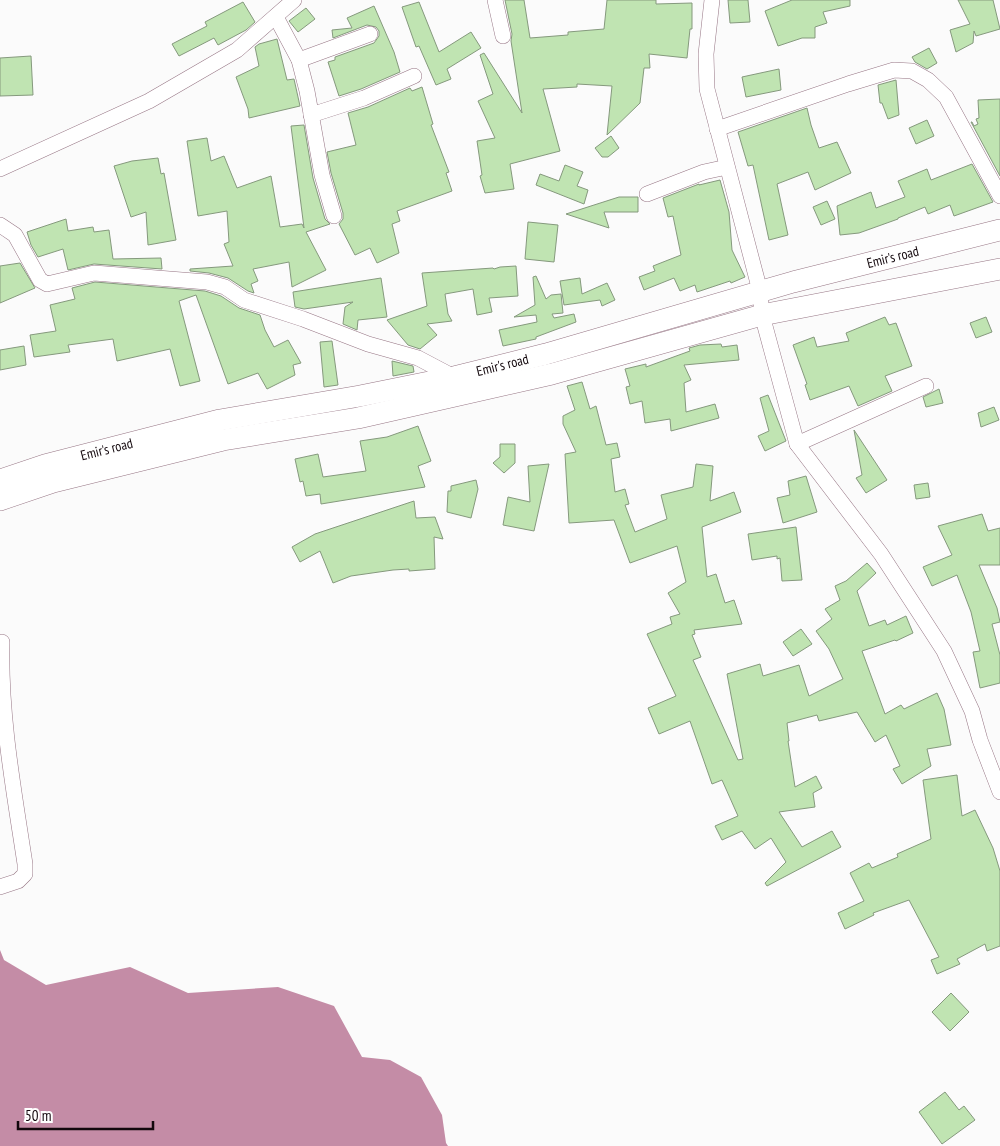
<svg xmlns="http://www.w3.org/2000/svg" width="1000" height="1146" viewBox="0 0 1000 1146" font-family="'PT Sans Narrow',sans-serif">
  <rect width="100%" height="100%" fill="#fbfbfb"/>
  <!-- water -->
  <polygon fill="#c48ca6" points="0,950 4,960 46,985 130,967 188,993 278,987 334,1006 362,1057 390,1060 421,1077 442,1115 446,1143 448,1146 0,1146"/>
  <!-- building -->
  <g fill="#c0e4b2" stroke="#85997d">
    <polygon points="505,0 524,0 530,38 568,35 568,32 604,29 607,0 656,0 656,4 692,3 692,29 690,29 687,58 649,54 650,68 644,68 640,103 607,135 612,86 577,84 577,87 543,89 560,151 510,164 514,189 485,193 480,176 482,175 477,141 495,138 478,101 493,94 480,55 484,53 522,113 511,41 512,34"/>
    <polygon points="728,0 748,0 750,22 730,23"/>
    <polygon points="792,0 850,0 850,6 823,12 827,23 815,27 815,38 802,38 778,46 765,11"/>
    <polygon points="958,0 993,0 1000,29 976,36 974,31 973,43 956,52 950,30 970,24"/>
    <polygon points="243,2 255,22 246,30 218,45 214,38 179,56 172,44 207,26 205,22"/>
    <polygon points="419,2 439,52 471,32 481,48 447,69 451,79 436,85 419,46 416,47 402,7"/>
    <polygon points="374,6 394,52 400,72 361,89 339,96 328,62 335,60 335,57 374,43 379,36 379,31 376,27 367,25 333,38 332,30 352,28 347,18"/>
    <polygon points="306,8 315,19 298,32 289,21"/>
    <polygon points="277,39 287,80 294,79 300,106 249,118 248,109 236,77 259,66 255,47 259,44"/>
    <polygon points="929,48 937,63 927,69 915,62 912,57"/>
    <polygon points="31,56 33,95 0,96 0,58"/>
    <polygon points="779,69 781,90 746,97 742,77"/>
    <polygon points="896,80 899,115 888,119 882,103 880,103 878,85"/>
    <polygon points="422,87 433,124 431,125 449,172 446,173 452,191 397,211 400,221 392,224 399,253 377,263 370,248 355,255 339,224 343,219 343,213 331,173 327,152 356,145 348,113 368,107 410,88 412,91"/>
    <polygon points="1000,99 1000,176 971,122 972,122 974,126 978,124 976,119 979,118 978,100"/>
    <polygon points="807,108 811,125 819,148 837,142 851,173 815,190 808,172 777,184 788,235 769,240 753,165 748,166 738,132"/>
    <polygon points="927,120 934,136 916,144 909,128"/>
    <polygon points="304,125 313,178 325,219 330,224 306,232 326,270 292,287 289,262 253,269 258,281 251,284 254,293 248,291 228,278 209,273 190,271 190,269 233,266 224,244 229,242 227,211 198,216 187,141 207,138 211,161 224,156 237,188 271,176 280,227 302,224 304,228 291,126"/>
    <polygon points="611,136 619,148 608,157 602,157 595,148"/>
    <polygon points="158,158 161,174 164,173 176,240 148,245 146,212 131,217 114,166 132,161"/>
    <polygon points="972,164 993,202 954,216 950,205 928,214 925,207 898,218 898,219 859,233 840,235 837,206 871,192 876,208 905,197 898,181 927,169 931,180"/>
    <polygon points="565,165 583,172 577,186 588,190 584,204 536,185 540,174 559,181"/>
    <polygon points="720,180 729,212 732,250 745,277 731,283 730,281 697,292 695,285 680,291 674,278 644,290 639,277 655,271 653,266 681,255 673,216 668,217 663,198 699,184 699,185"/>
    <polygon points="619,197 638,197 638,212 604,212 609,228 566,214"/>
    <polygon points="827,201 835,219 821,225 813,207"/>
    <polygon points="66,219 68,231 93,227 94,232 109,230 113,259 161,258 162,269 94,264 68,270 63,249 38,257 31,245 27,232"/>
    <polygon points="528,222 558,225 554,262 525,259"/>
    <polygon points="20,263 35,288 0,303 0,266"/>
    <polygon points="516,266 518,296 489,298 492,312 477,315 473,289 445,294 448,314 452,321 427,324 437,335 420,349 408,345 387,320 427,306 422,273 493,268 494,269 500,267"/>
    <polygon points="536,276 546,299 551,295 561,294 563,313 552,314 554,318 574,314 576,322 536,337 536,339 503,346 499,330 537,322 536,315 514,317 535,305 533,277"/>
    <polygon points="381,278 387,317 358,320 357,330 343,324 345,307 353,302 304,309 295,307 293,292"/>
    <polygon points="580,278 582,294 607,283 615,300 602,306 600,300 564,305 560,281"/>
    <polygon points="95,282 205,291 221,296 239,308 260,315 265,330 274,347 288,340 301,363 293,365 295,375 267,389 258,373 228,384 196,295 179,301 200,381 180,386 170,349 117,361 113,339 68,345 70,352 34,357 30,335 56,331 50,305 75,299 72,288"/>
    <polygon points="885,317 889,325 896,323 912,366 885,376 892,391 858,406 849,386 810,400 805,385 807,384 793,345 814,337 817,347 849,341 846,333"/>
    <polygon points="986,317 992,332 976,338 970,323"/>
    <polygon points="332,341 338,385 324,387 320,342"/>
    <polygon points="721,344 722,347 737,345 739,360 684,365 691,380 684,383 686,412 715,404 719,418 671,431 670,419 645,423 642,401 630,404 626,387 630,386 625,369 646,364 646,367 690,351 689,348 700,345"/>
    <polygon points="24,346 26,365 0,370 0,350"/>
    <polygon points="392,361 413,366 414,372 393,376"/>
    <polygon points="582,382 590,409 596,406 606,445 617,443 620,457 611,459 615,492 625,489 629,504 625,505 635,532 667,519 661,495 693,487 696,464 713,466 710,501 734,492 741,512 702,527 707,577 716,574 725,603 734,600 742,624 694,630 695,634 692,635 701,657 693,660 738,760 743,759 727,674 760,664 763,676 799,665 809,696 843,679 829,649 816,631 832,619 825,609 840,600 835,586 846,581 867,563 876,573 857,591 869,626 885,620 887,625 906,616 913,633 896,641 895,640 862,651 885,714 901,705 904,709 937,693 944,709 951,745 927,749 931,766 902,784 893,769 900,766 886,735 875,742 857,712 819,721 817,715 787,723 789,741 788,741 795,787 816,776 822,788 813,793 815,807 779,812 802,847 832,831 841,847 767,886 765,883 786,862 771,838 755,849 742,831 722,840 715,826 738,816 722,780 712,784 690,721 659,734 648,708 676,696 647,634 672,624 670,617 680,614 668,593 686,582 677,546 630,563 614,520 569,523 565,454 576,452 563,424 563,416 575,410 567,386"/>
    <polygon points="939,389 943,403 926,407 923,397"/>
    <polygon points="768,395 786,441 765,451 758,436 769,431 760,398"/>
    <polygon points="994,407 999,420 981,427 978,413"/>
    <polygon points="418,426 431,461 418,466 425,487 321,504 320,494 306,496 303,481 300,482 295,459 318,454 323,477 366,471 360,441 387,437"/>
    <polygon points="854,430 887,480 866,493 856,478 862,475"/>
    <polygon points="500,444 515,444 515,463 504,473 493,463 500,457"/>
    <polygon points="549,464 534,531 503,525 508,497 530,502 528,466"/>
    <polygon points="806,476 817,512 783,523 777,498 790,495 788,481"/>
    <polygon points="476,480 478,489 471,518 447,512 448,491 451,491 451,486"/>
    <polygon points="928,483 930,497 916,499 914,485"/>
    <polygon points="414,501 416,518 435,517 443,539 434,537 435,569 409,571 409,569 393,570 351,576 333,583 320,551 300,562 292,547 315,534"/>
    <polygon points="982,514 988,531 1000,528 1000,565 979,565 997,608 1000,622 992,624 1000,655 1000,683 980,688 973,652 980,651 971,612 957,575 932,586 923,567 952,555 938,526"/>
    <polygon points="796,527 802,580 782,581 780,558 777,559 777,556 752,560 748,534"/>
    <polygon points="801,629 812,644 793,656 783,642"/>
    <polygon points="957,775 962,816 975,810 993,848 1000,871 1000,946 987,951 985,944 957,959 960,964 937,974 931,960 939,957 909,900 873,913 874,915 845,929 838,913 864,901 850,873 869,863 872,868 898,857 897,854 931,839 923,780"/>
    <polygon points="951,993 969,1012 950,1031 932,1012"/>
    <polygon points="945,1092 959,1110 964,1106 975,1120 942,1144 919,1112"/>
  </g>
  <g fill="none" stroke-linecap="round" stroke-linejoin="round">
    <defs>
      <g id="street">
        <polyline points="495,0 503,36"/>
        <polyline points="712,0 706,54 707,89 760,291 762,315 797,444 881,554 944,651 972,711 980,740 1000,792"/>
        <polyline points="276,17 299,60 307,91 322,175 334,216"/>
        <polyline points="299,60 370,34"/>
        <polyline points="311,115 364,98 414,76"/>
        <polyline points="717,129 848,84 894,70 912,71 928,80 946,97 1000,196"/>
        <polyline points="0,169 149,101 237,50 294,0"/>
        <polyline points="647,194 704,172 727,167"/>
        <polyline points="0,225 15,235 40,280 47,284 94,273 207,282 225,287 244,300 303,319 368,344 418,358 454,377"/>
        <polyline points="797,444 926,386"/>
        <path d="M0,887L18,881L25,874V864C14,791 0,717 2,642"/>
      </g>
      <g id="secondary">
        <path id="s1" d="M0,480L45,465L220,420L360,396L454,377L546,354L793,282L1000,230"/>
        <polyline points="0,500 53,482 223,440 358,418 552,374 762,315 1000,269"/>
      </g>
    </defs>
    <!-- street casing -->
    <use href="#street" stroke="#977685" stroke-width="16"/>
    <!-- secondary casing -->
    <use href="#secondary" stroke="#977685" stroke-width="22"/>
    <!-- street -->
    <use href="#street" stroke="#fff" stroke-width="15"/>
    <!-- secondary -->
    <use href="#secondary" stroke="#fff" stroke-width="21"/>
  </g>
  <g text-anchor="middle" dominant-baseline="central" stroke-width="4" stroke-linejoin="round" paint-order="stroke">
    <!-- street labels -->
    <g font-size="14" fill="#13080d" stroke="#fff">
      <text stroke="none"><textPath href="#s1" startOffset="921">Emir's road</textPath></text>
      <text stroke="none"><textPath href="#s1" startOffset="516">Emir's road</textPath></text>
      <text stroke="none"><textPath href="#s1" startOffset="111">Emir's road</textPath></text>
    </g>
  </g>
  <!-- scale -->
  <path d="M18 1121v8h135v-8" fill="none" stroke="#13080d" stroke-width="2.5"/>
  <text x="25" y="1121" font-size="15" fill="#13080d" stroke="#ffffff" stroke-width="4" paint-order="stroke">50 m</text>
</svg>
